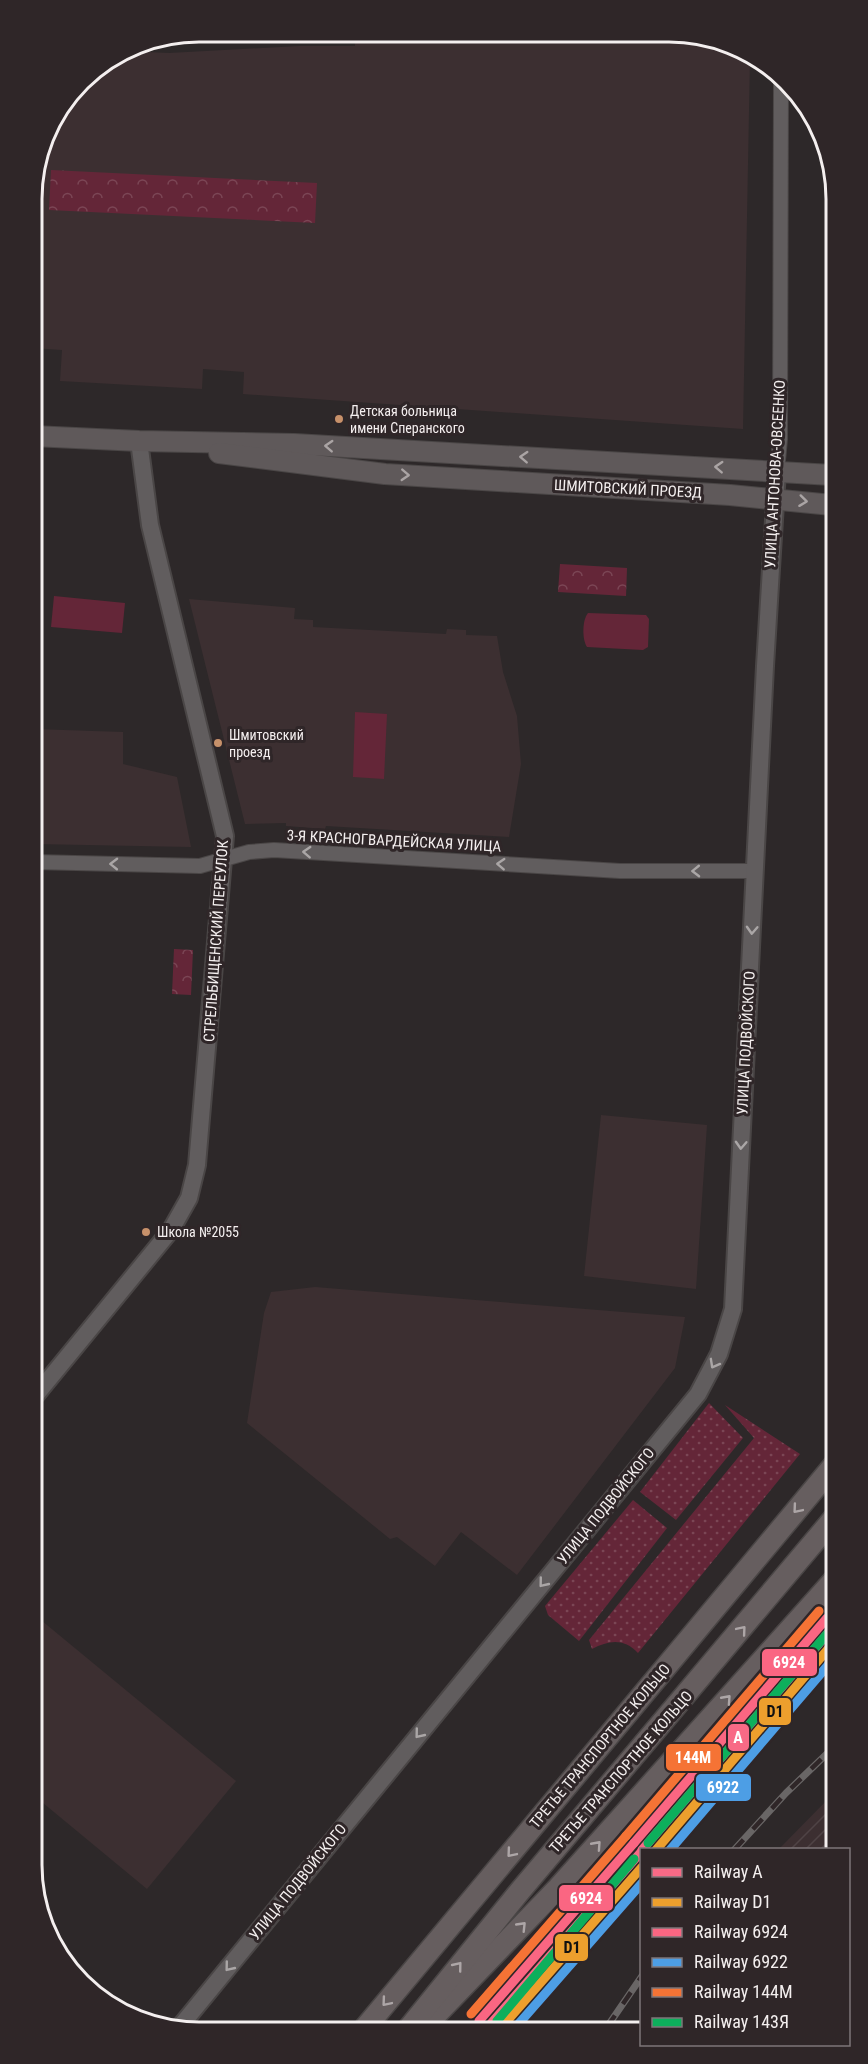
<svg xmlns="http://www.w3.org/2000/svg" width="868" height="2064" viewBox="0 0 868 2064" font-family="'Roboto Condensed',sans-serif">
  <defs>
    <pattern id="industrial-furrows" width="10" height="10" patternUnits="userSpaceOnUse" patternTransform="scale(1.5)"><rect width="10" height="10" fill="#3c2f31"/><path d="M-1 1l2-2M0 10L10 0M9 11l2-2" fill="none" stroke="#4f4345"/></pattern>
    <pattern id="grass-dots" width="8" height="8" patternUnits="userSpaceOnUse" patternTransform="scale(1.5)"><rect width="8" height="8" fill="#642638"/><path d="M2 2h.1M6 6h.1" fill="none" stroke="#7b4655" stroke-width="1.8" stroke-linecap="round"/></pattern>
    <pattern id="park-crowns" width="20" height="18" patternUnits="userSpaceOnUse" patternTransform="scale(1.5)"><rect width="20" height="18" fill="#642638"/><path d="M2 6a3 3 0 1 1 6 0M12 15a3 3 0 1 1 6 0" fill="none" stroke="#7b4655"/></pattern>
  </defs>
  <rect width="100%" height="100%" fill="#2d2829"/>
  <!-- built -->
  <g fill="#3c2f31">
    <polygon points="354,32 701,35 750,59 743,429 243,394 244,372 203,369 202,389 60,381 62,350 32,348 32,188 49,125 88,73 125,51 169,53 299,46 355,46"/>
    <polygon points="189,599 295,608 294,619 313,620 313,627 446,634 447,629 466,630 466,635 497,636 503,672 517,716 521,764 509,837 326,826 325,829 286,826 286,823 245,824"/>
    <polygon points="34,729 123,732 123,764 177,777 191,847 34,844"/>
    <polygon points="601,1115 707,1125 696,1289 584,1276"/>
    <polygon points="315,1287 685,1317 675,1368 517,1575 461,1532 435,1566 397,1537 390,1539 247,1423 264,1313 271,1292"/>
    <polygon points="36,1616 236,1781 147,1889 37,1798"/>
  </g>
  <!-- industrial -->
  <polygon fill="url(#industrial-furrows)" points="836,1791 836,1849 779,1849"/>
  <!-- grass -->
  <g fill="url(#grass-dots)">
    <polygon points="709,1403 743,1438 676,1520 640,1492"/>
    <path d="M725,1405L800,1454L638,1653C624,1638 609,1640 592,1649L589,1640L754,1438Z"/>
    <polygon points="633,1500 667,1528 579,1641 548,1615 545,1606"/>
  </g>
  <!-- park -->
  <g fill="url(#park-crowns)">
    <polygon points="51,170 317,183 315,223 49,210"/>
    <polygon points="560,564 627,568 626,596 558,592"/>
    <polygon points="174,949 193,950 191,995 172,994"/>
  </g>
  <!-- pitch -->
  <g fill="#642638">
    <polygon points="54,596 125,603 122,633 51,627"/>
    <path d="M588,613L646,615L649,619L648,647L643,650L587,647C582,640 582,620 588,613Z"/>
    <polygon points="355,712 387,714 384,779 353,777"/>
  </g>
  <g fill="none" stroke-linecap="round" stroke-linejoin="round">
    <defs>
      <g id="minor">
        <polyline points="777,471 780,439 781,76"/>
        <polyline points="34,862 200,866 249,852 274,850 620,871 755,871"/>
      </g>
      <g id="tertiary">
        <polyline points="36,1395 171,1230 189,1198 197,1165 225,836 150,525 139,441"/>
        <polyline points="178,2029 698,1394 719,1354 733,1309 765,666 777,471"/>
      </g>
      <g id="secondary">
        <polyline points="33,436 139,441 294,444 832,475"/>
        <polyline points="219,453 385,474 730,495 832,505"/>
      </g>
      <g id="primary">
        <polyline points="430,2021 558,1888 835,1579"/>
        <polyline points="365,2028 835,1464"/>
        <polyline points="409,2028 520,1891 835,1517"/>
      </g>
    </defs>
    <!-- minor casing -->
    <use href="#minor" stroke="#4a4646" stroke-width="16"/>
    <!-- tertiary casing -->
    <use href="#tertiary" stroke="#4a4646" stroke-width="20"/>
    <!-- secondary casing -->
    <use href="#secondary" stroke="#4a4646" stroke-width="22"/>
    <!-- primary casing -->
    <use href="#primary" stroke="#4a4646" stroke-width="24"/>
    <!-- minor -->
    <use href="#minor" stroke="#615d5e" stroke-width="14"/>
    <!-- tertiary -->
    <use href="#tertiary" stroke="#615d5e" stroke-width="16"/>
    <!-- secondary -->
    <use href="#secondary" stroke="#5f595a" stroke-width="20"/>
    <!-- primary -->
    <use href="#primary" stroke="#665e5f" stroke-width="21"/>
    <defs>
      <g id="rail">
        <polyline points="734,1850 786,1793 836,1745"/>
        <polyline points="607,2027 642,1976"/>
      </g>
    </defs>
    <!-- rail casing -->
    <use href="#rail" stroke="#696666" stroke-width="7"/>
    <!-- rail -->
    <use href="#rail" stroke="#2f2628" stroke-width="4.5" stroke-dasharray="14" stroke-linecap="butt"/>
    <defs>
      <g id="rail-1">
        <polyline points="642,1850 835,1625"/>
        <polyline points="487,2028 642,1851"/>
      </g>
      <g id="rail-2">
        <polyline points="656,1850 835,1641"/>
        <polyline points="501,2028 642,1867"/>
      </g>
      <g id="rail-3">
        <polyline points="634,1843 827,1618"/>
        <polyline points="479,2021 634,1843"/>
      </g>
      <g id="rail-4">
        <polyline points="670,1850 835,1657"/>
        <polyline points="515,2028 642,1883"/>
      </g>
      <g id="rail-5">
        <polyline points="626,1836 819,1611"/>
        <polyline points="471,2014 626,1836"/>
      </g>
      <g id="rail-6">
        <polyline points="648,1843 827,1634"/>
        <polyline points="497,2021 634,1859"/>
      </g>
    </defs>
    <!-- rail-1 casing -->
    <use href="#rail-1" stroke="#2f2628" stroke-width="14"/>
    <!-- rail-2 casing -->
    <use href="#rail-2" stroke="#2f2628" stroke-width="14"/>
    <!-- rail-3 casing -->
    <use href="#rail-3" stroke="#2f2628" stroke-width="14"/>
    <!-- rail-4 casing -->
    <use href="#rail-4" stroke="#2f2628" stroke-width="14"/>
    <!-- rail-5 casing -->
    <use href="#rail-5" stroke="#2f2628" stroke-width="14"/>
    <!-- rail-6 casing -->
    <use href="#rail-6" stroke="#2f2628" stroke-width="14"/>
    <!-- rail-1 -->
    <use href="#rail-1" stroke="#f86a86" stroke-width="9"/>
    <!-- rail-2 -->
    <use href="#rail-2" stroke="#ed9f2d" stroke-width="9"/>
    <!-- rail-3 -->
    <use href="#rail-3" stroke="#fa6682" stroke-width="9"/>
    <!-- rail-4 -->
    <use href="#rail-4" stroke="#4d9ee5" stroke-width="9"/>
    <!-- rail-5 -->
    <use href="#rail-5" stroke="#f57335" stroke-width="9"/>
    <!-- rail-6 -->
    <use href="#rail-6" stroke="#0daf5c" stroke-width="9"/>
  </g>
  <!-- one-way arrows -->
  <defs><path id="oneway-chevron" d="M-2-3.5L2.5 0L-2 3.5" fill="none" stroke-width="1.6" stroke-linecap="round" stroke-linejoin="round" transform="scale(1.5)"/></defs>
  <g stroke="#aaa4a4">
    <use href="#oneway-chevron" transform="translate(329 446) rotate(-177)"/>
    <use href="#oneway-chevron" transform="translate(524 457) rotate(-177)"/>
    <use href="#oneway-chevron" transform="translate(719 467) rotate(-177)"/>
    <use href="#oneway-chevron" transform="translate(405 475) rotate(3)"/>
    <use href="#oneway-chevron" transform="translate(803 501) rotate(7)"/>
  </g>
  <g stroke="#aaa6a6">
    <use href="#oneway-chevron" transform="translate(307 852) rotate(-177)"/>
    <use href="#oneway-chevron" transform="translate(114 864) rotate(-179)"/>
    <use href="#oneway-chevron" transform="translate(501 864) rotate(-177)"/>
    <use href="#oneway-chevron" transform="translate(696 871) rotate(179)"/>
    <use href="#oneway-chevron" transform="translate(752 930) rotate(93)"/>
    <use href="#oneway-chevron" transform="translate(741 1145) rotate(93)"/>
    <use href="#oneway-chevron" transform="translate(714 1364) rotate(119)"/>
    <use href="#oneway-chevron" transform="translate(543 1583) rotate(129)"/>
    <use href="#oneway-chevron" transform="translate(419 1734) rotate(129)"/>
    <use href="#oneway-chevron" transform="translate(229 1967) rotate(129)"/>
  </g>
  <g stroke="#ada6a7">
    <use href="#oneway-chevron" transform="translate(797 1509) rotate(130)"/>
    <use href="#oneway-chevron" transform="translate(742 1630) rotate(-50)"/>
    <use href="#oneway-chevron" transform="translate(727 1699) rotate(-48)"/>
    <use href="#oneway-chevron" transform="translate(597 1845) rotate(-48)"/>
    <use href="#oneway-chevron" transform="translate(511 1853) rotate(130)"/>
    <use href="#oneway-chevron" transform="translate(522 1926) rotate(-46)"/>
    <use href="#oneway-chevron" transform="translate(458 1966) rotate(-51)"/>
    <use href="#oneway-chevron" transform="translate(386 2002) rotate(130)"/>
  </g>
  <!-- markers -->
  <g fill="#c7916a" stroke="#2f2628" stroke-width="2">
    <circle cx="339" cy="419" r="5"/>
    <circle cx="218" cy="743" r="5"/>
    <circle cx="146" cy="1232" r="5"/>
  </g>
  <g text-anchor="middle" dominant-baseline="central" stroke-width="6" stroke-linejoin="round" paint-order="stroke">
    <!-- bus labels -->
    <g font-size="14" fill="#f4efef" stroke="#2f2628" text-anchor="start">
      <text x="350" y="411">Детская больница<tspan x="350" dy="17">имени Сперанского</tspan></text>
      <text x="229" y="735">Шмитовский<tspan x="229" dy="17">проезд</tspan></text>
      <text x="157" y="1232">Школа №2055</text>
    </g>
    <!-- street labels -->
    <g font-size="15" fill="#f4efef" stroke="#2f2628">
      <text transform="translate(775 474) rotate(-87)">УЛИЦА АНТОНОВА-ОВСЕЕНКО</text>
      <text transform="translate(628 489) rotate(3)">ШМИТОВСКИЙ ПРОЕЗД</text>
      <text transform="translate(394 841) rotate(3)">3-Я КРАСНОГВАРДЕЙСКАЯ УЛИЦА</text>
      <text transform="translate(216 941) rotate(-86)">СТРЕЛЬБИЩЕНСКИЙ ПЕРЕУЛОК</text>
      <text transform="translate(746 1043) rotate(-87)">УЛИЦА ПОДВОЙСКОГО</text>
      <text transform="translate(606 1506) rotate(-51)">УЛИЦА ПОДВОЙСКОГО</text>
      <text transform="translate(600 1746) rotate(-50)">ТРЕТЬЕ ТРАНСПОРТНОЕ КОЛЬЦО</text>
      <text transform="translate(621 1772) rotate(-49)">ТРЕТЬЕ ТРАНСПОРТНОЕ КОЛЬЦО</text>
      <text transform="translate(298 1882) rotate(-51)">УЛИЦА ПОДВОЙСКОГО</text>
    </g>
  </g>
  <!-- crop -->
  <path d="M0 0H868V2064H0ZM199 42H669A157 157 0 0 1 826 199V1865A157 157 0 0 1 669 2022H199A157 157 0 0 1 42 1865V199A157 157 0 0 1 199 42Z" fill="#2f2628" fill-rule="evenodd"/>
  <path fill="none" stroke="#f4efef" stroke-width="3" d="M199 42H669A157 157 0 0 1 826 199V1865A157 157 0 0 1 669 2022H199A157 157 0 0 1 42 1865V199A157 157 0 0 1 199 42Z"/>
  <g stroke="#2f2628" stroke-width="2">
    <rect x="761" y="1648" width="57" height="29" rx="6" fill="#fa6682"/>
    <rect x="758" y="1697" width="34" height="29" rx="6" fill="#ed9f2d"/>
    <rect x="727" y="1723" width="23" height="29" rx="6" fill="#f86a86"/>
    <rect x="665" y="1743" width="57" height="29" rx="6" fill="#f57335"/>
    <rect x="695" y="1773" width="57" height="29" rx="6" fill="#4d9ee5"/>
    <rect x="558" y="1884" width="56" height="28" rx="6" fill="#fa6682"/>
    <rect x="554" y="1933" width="35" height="29" rx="6" fill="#ed9f2d"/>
  </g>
  <g font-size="16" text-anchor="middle" font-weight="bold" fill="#fff">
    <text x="789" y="1668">6924</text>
    <text x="738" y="1743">A</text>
    <text x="693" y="1763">144М</text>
    <text x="723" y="1793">6922</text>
    <text x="586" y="1904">6924</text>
  </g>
  <g font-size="16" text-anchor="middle" font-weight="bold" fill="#111">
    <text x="775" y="1717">D1</text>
    <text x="572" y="1953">D1</text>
  </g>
  <!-- legend -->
  <rect x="640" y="1848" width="210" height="198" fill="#2f2628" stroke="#7e7678" stroke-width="1.5"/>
  <rect x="652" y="1868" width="30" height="9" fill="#f86a86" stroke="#7e7678" stroke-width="1.5"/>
  <text x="694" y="1878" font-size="18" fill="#f4efef">Railway A</text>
  <rect x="652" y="1898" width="30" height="9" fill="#ed9f2d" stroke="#7e7678" stroke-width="1.5"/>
  <text x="694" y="1908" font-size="18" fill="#f4efef">Railway D1</text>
  <rect x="652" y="1928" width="30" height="9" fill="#fa6682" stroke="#7e7678" stroke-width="1.5"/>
  <text x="694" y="1938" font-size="18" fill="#f4efef">Railway 6924</text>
  <rect x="652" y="1958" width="30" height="9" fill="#4d9ee5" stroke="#7e7678" stroke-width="1.5"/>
  <text x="694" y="1968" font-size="18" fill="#f4efef">Railway 6922</text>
  <rect x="652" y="1988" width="30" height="9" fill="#f57335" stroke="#7e7678" stroke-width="1.5"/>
  <text x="694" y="1998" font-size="18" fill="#f4efef">Railway 144М</text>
  <rect x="652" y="2018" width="30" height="9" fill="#0daf5c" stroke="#7e7678" stroke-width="1.5"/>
  <text x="694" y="2028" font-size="18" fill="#f4efef">Railway 143Я</text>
</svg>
